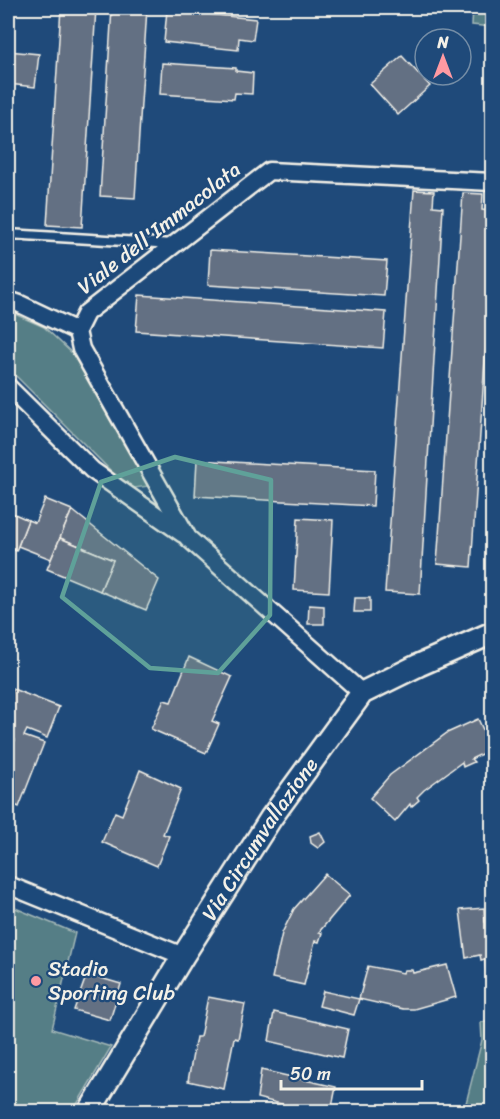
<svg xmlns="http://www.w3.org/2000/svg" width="500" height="1119" viewBox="0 0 500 1119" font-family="Sriracha,sans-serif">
  <rect width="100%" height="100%" fill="#1f4a7a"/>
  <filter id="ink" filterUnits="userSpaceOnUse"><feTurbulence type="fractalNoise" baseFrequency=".0167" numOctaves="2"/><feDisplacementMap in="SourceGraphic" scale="12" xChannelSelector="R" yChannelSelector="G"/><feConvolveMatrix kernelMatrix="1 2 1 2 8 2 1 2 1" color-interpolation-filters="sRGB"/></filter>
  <g filter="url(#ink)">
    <!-- green -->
    <g fill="#557e86" stroke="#a4b8b7" stroke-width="1.5">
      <polygon points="473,8 492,8 492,27 472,25"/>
      <polygon points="8,311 44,327 74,355 149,486 134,488 124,484 8,368"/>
      <polygon points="8,905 75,933 52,1029 111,1047 73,1111 8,1111"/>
      <polygon points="481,1022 492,1022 492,1111 464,1111 482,1040"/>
    </g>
    <!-- building -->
    <g fill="#646f83" stroke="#f4f1e8" stroke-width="1.5">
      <polygon points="61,8 96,8 82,227 47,225"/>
      <polygon points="112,8 147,8 135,198 100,196"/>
      <polygon points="167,10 256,19 253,40 239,38 238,50 164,42"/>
      <polygon points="8,51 39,54 35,87 8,84"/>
      <polygon points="402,56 430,86 398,115 370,84"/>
      <polygon points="162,63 236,68 236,71 253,73 252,94 235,93 234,99 160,94"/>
      <polygon points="414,190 434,191 433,206 443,207 420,594 385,592"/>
      <polygon points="463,193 483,194 482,210 492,211 492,257 471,567 437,564"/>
      <polygon points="210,250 387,261 384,296 208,285"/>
      <polygon points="139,295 386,312 383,348 136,331"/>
      <polygon points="197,460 375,470 373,506 195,496"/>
      <polygon points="45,499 72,510 51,559 18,546 28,520 35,523"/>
      <polygon points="72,510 159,580 146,610 100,591 113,560 60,538"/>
      <polygon points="8,511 28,520 16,551 8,547"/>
      <polygon points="298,518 333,520 329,592 294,590"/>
      <polygon points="60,538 113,560 100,591 47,569"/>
      <polygon points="355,598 370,598 370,612 354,612"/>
      <polygon points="309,605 324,606 324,624 308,624"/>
      <polygon points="189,657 232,677 212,721 219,724 206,753 151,729 164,700 171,702"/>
      <polygon points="13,689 59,707 47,738 27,730 24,736 44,743 19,807 8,802 8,743 13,746 15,740 8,737 8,704"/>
      <polygon points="478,719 492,749 471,759 474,762 463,767 462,762 424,790 417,797 419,800 411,807 410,804 395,822 370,798 390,775 447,733"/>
      <polygon points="140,770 181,789 163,834 169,836 157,866 102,842 115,812 122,815"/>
      <polygon points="320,832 325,842 318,848 311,843 310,836"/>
      <polygon points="325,874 350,895 319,932 322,933 319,942 315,941 304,985 272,978 282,933 294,909"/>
      <polygon points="484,908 485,922 492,922 492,1007 488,1007 485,959 481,960 480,955 466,958 460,910"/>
      <polygon points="447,965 456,997 414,1009 403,1009 359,999 368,966 403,973 404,970 412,970 413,973"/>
      <polygon points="87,974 121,984 110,1020 74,1010"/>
      <polygon points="323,991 359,999 354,1015 319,1006"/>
      <polygon points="208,997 245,1004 238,1039 234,1038 224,1089 188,1081 196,1037 200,1037"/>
      <polygon points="274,1012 348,1029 342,1058 269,1041"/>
      <polygon points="261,1070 336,1087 331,1112 313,1112 257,1098"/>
    </g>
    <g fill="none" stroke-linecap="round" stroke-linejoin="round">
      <defs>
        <polyline id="service" points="8,234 173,244"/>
        <g id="minor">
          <polyline points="8,300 20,304 77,331"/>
          <polyline points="8,387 92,470 183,534"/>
          <polyline points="362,693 188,538 81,349 77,331 86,313 269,171 492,182"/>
          <polyline points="8,885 183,956"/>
        </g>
        <g id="tertiary">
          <path id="s1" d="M89,1112L183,956L271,818L362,693L419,665L492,633"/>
        </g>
      </defs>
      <!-- service casing -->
      <use href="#service" stroke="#f4f1e8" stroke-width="13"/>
      <!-- minor casing -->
      <use href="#minor" stroke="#f4f1e8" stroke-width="21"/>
      <!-- tertiary casing -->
      <use href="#tertiary" stroke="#f4f1e8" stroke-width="26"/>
      <!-- service -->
      <use href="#service" stroke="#1f4a7a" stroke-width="8"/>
      <!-- minor -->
      <use href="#minor" stroke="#1f4a7a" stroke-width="16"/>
      <!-- tertiary -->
      <use href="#tertiary" stroke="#1f4a7a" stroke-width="21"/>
    </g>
  </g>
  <!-- marked area -->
  <path fill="#5fa199" fill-opacity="0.2" stroke="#5fa199" stroke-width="4.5" stroke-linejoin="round" d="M175,457L271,480L270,615L218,673L150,668L62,597L101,482Z"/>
  <!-- markers -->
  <circle fill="#ff9aa2" stroke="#1f4a7a" stroke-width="2" cx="36" cy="981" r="6"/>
  <g text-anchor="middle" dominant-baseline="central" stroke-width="4.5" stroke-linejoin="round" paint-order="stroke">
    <!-- street labels -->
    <g font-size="21" fill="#f4f1e8" stroke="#1f4a7a">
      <text transform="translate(159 228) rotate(-38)">Viale dell'Immacolata</text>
      <text stroke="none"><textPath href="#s1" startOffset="322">Via Circumvallazione</textPath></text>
    </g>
    <!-- poi labels -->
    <g font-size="21" fill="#f4f1e8" stroke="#1f4a7a" text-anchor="start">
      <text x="48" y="969">Stadio<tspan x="48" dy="24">Sporting Club</tspan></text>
    </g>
  </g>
  <!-- margin -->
  <rect width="500" height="1119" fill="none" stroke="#1f4a7a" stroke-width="30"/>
  <rect x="15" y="15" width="470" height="1089" fill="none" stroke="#f4f1e8" stroke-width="2" filter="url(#ink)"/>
  <!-- north arrow -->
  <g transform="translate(443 57)"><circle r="28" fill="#1f4a7a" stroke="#748da6" stroke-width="1.5"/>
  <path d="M0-4.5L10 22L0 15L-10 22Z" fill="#ff9aa2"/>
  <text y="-9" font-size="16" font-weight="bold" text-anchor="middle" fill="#f4f1e8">N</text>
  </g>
  <!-- scale -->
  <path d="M281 1080v9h141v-9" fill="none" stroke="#f4f1e8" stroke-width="3"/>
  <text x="290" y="1080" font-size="18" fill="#f4f1e8" stroke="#1f4a7a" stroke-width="4.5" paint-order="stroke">50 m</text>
</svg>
